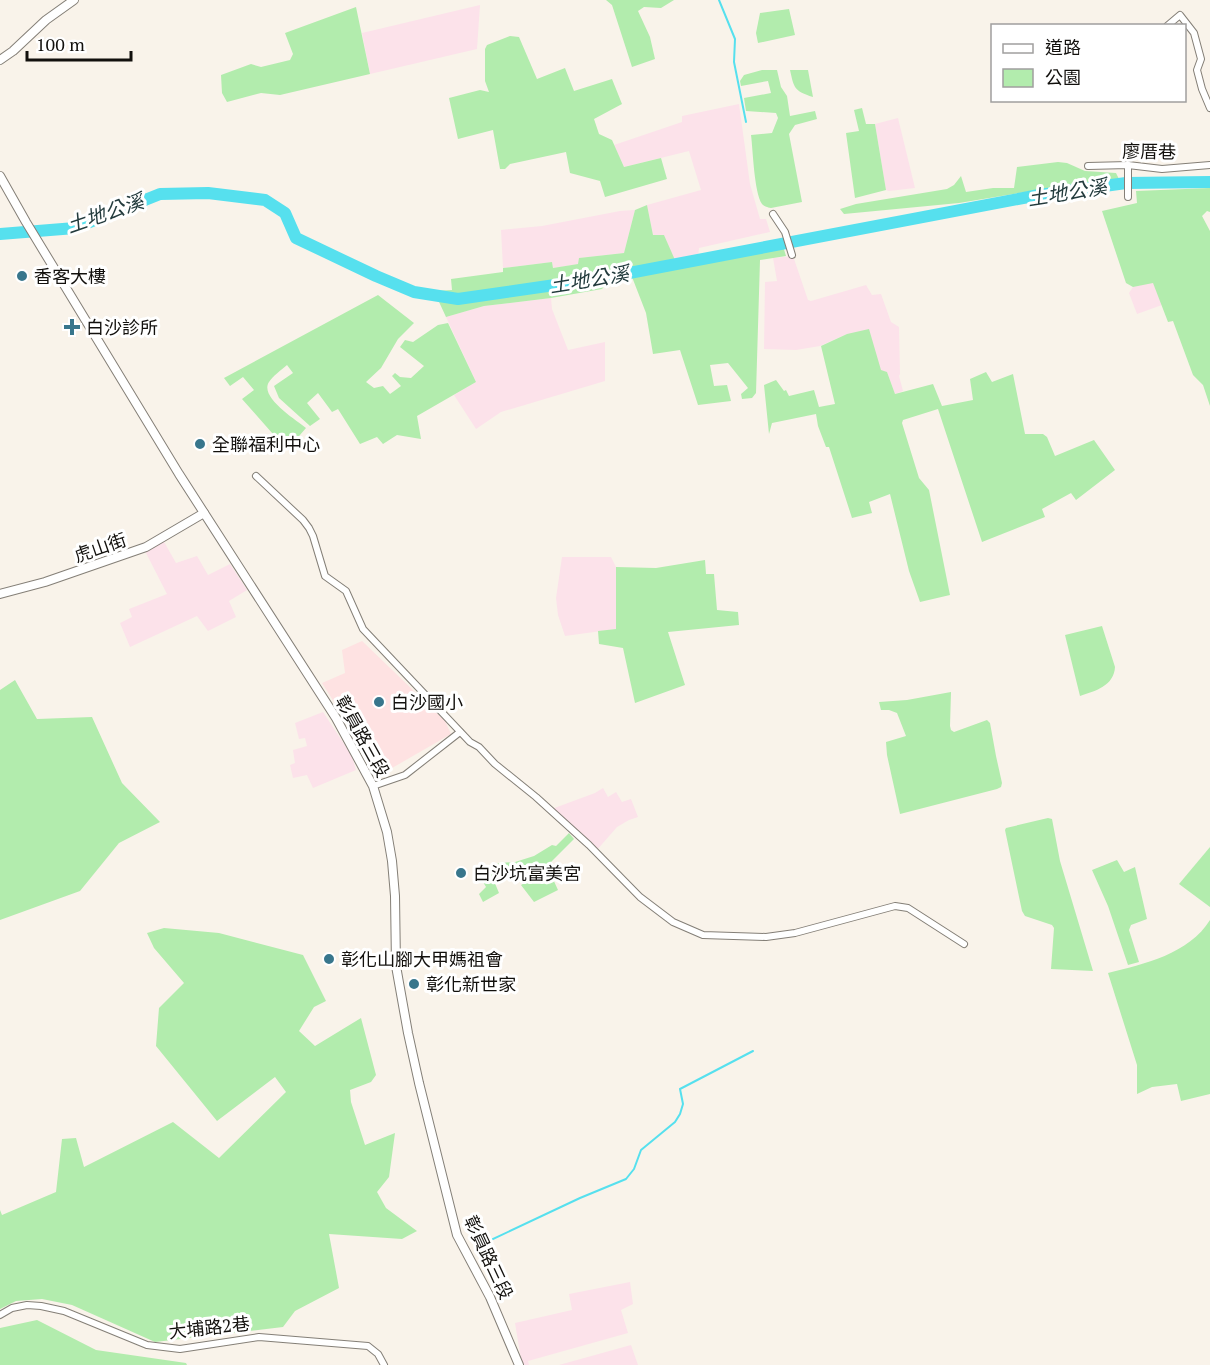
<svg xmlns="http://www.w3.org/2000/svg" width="1210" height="1365" viewBox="0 0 1210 1365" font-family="'PT Serif','Noto Sans TC',serif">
  <rect width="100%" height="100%" fill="#f9f3ea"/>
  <!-- industrial -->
  <g fill="#fce2ea">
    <polygon points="480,5 477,49 370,74 362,33"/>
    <polygon points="739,104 750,184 760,219 766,219 770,232 699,248 698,257 674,260 664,235 653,235 647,205 701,190 689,151 624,167 614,145 682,122 682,116"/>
    <polygon points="898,118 915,188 889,191 886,190 875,124"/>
    <polygon points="635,210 624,253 580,258 579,264 553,268 552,262 503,268 501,230 542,226 620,211"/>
    <polygon points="793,256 808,300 811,301 866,285 872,295 881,294 891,322 899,327 900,374 899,376 903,391 895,394 887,372 881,371 847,334 820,346 796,350 764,349 765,282 777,281 773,258"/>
    <polygon points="1153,282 1162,305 1137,314 1129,293 1133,287"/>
    <polygon points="551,298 552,309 568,350 605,342 605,381 501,412 476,429 454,395 476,382 446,317 484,306"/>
    <polygon points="163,540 176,563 197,556 208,575 230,564 247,590 229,601 236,617 208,631 197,616 130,647 120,623 132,617 129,609 167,594 145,551"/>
    <polygon points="562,557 611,557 616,567 616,629 565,636 558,615 556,598"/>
    <polygon points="323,712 352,756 356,770 313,788 307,775 293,778 290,765 295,763 293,750 307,746 305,738 299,739 295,723"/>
    <polygon points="603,788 608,797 616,792 622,802 631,799 638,817 629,820 617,827 596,851 549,810 595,793"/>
    <polygon points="630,1282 633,1304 621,1310 628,1333 528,1361 529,1365 522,1365 515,1323 572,1310 569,1294"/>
    <polygon points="631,1345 638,1365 559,1365"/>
  </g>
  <!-- education -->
  <polygon fill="#fee2e2" points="362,641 445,721 451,734 380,775 322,683 345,673 342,650"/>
  <!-- green -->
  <g fill="#b2ecad">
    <polygon points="606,0 674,0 661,8 644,7 638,11 650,37 655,59 632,67 612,5"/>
    <polygon points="356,7 370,74 280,95 261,93 227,102 222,93 221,75 251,64 261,67 290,60 293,54 285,33"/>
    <polygon points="789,9 795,35 758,43 756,33 760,13"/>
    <polygon points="510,36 519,37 537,79 565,68 574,91 612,79 622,104 594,119 599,134 612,140 624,167 661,158 667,179 605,197 600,181 570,173 566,152 510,164 505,169 500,169 493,130 458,139 449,98 480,90 489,92 485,81 485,49 487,45"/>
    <path d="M762,70H777L781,87L787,96L790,116L815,111L817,119L795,125L789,134L802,202L771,208C767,207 765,207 762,204C754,192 753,150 751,135L772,133L778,118L776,113L746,111L744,98L771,93L768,81L741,86L740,81L744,75Z"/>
    <path d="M790,70H808L813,97C794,91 794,88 790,70Z"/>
    <polygon points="862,108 866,124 875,124 886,190 855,198 846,133 859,131 854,110"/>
    <polygon points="1058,162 1067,163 1085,171 1116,173 1119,179 1074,184 959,203 844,214 840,209 856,204 947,189 954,185 961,176 966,192 993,188 1014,188 1017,167"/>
    <polygon points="1210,188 1210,212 1207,211 1202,216 1210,231 1210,406 1203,385 1193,375 1173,321 1168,322 1153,283 1133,287 1126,283 1102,211 1137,203 1136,191"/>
    <polygon points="647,205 653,235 664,235 675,260 783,246 786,256 760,260 756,393 752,398 742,399 741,394 748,388 728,363 710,365 714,386 727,385 731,401 698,405 680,350 653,354 646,313 632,277 609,281 602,289 551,298 484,306 446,317 434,291 452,290 451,279 503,272 503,268 552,262 553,268 578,264 579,258 624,253 635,210"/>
    <path d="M378,295L414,323L398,339L381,368L366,382L374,388L383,386L390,394L401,386L392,376L395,373L400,377L411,378L424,366L400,347L405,340L413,342L438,325L448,323L476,382L417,416L421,439L397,435L383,444L377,437L360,444L338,409L332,412L318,393L307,403L320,419L310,426L279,398L274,386L293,373L287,365C281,370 273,376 269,382C259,397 296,420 306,428L287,450L242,399L254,390L243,377L230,386L224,378Z"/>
    <polygon points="869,329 881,370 887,372 895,394 933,384 942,406 973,400 970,379 986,372 992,382 1013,374 1025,434 1043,434 1047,437 1055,456 1094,440 1115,470 1076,500 1071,493 1042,509 1045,517 982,542 938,409 903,420 902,423 919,478 929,490 950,595 920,602 909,571 890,494 869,502 872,513 852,518 829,447 826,447 818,426 816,414 772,423 769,434 764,385 776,380 784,391 786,390 789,396 814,390 819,407 835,404 821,346 847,334"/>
    <polygon points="705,560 706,574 714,574 717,610 738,612 739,625 668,632 685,685 635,703 623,648 599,644 598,631 616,629 616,567 656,568"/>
    <path d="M1102,626L1115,667C1114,686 1095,691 1080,696L1065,635Z"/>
    <polygon points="15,680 37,719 92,717 122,783 160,822 119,843 80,891 0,920 0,690"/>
    <polygon points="951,692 950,726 951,730 954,732 987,720 990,723 996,756 1002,783 1001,787 997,789 900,814 887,755 886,742 906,736 897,713 889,710 881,710 879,702 907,700"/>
    <polygon points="1048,818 1052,819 1060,861 1093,971 1051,969 1054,928 1052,925 1025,916 1022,911 1005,830 1006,828"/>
    <polygon points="569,833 574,839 547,866 558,890 534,902 521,885 531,879 524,865 494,881 499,893 483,902 479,894 486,887 479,875 499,863 515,862 534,856 552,845 556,846"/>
    <polygon points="1210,847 1210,907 1179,884"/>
    <polygon points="1117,860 1124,872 1135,867 1147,919 1131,925 1129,930 1139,962 1128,965 1108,906 1092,870"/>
    <path d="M1210,920V1094L1181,1101L1177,1084L1152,1087L1137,1094V1065L1108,973C1144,964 1189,954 1210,920Z"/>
    <polygon points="164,928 219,933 303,955 326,1001 314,1007 299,1031 315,1046 361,1018 376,1075 371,1082 350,1090 351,1102 365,1145 395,1133 389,1177 377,1192 386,1208 417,1231 402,1239 329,1234 339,1288 295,1311 283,1327 155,1342 72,1305 42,1299 16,1301 0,1309 0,1210 2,1215 56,1192 62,1139 76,1138 84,1167 173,1122 219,1158 286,1092 275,1077 217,1121 156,1046 159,1008 184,983 154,948 147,933"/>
    <polygon points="37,1320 96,1350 186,1363 187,1365 0,1365 0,1328"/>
  </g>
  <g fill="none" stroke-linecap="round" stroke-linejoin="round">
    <!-- stream -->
    <g stroke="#56e0ee" stroke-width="2">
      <polyline points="719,0 735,39 734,62 746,122"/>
      <polyline points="476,1247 580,1198 626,1179 634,1169 641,1150 675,1122 680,1114 683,1104 680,1089 753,1051"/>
    </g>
    <!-- river -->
    <polyline stroke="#56e0ee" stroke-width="12" points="0,234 75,228 160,194 208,193 265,200 285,213 296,238 376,276 414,292 458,299 603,278 1039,195 1126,183 1210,182"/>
    <defs>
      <g id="minor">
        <polyline points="1167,26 1180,15 1194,33 1201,59 1197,70 1202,89 1210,108"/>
        <polyline points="1128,165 1128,197"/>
        <polyline points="1088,166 1128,165 1162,169 1210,165"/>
        <polyline points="773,214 785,232 792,255"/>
        <polyline points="256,476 303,520 309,528 313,536 325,576 346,591 363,629 470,742 479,747 495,764 536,797 589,845 640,897 673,922 703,935 766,937 795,933 895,906 908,908 964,944"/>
        <polyline points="373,786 405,775 460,732"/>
        <polyline points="0,1315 12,1308 27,1305 41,1306 64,1311 147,1345 180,1349 259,1337 368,1346 378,1354 384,1365"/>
      </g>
      <g id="tertiary">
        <polyline points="0,60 13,51 46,20 74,0"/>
        <polyline points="0,594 45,582 146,547 204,513"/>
      </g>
      <polyline id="secondary" points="0,176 26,222 179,474 336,718 373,786 387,832 392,861 395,896 396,966 408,1033 419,1083 457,1235 490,1297 519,1365"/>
    </defs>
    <!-- minor casing -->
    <use href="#minor" stroke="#847f77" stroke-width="8"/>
    <!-- tertiary casing -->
    <use href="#tertiary" stroke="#847f77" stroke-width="10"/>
    <!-- secondary casing -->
    <use href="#secondary" stroke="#847f77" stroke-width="10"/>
    <!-- minor -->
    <use href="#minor" stroke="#fff" stroke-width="6"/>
    <!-- tertiary -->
    <use href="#tertiary" stroke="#fff" stroke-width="8"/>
    <!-- secondary -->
    <use href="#secondary" stroke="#fff" stroke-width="8"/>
  </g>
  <!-- markers -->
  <g fill="#38768c" stroke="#fff" stroke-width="2">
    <circle cx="22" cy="276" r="6"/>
    <path d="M69 318h6v6h6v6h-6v6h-6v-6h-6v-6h6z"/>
    <circle cx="200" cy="444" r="6"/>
    <circle cx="379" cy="702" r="6"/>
    <circle cx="461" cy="873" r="6"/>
    <circle cx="329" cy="959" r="6"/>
    <circle cx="414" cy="984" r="6"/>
  </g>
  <g text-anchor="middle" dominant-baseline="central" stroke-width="6" stroke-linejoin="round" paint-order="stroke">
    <!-- street labels -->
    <g font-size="18" fill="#12100d" stroke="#fff">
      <text transform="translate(1149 151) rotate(1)">廖厝巷</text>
      <text transform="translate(100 547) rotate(-19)">虎山街</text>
      <text transform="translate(363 736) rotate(61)">彰員路三段</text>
      <text transform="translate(489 1257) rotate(65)">彰員路三段</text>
      <text transform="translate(209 1327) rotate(-6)">大埔路2巷</text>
    </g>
    <!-- poi labels -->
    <g font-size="18" fill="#12100d" stroke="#fff" text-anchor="start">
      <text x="34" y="276">香客大樓</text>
      <text x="86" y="327">白沙診所</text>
      <text x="212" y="444">全聯福利中心</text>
      <text x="391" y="702">白沙國小</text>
      <text x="473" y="873">白沙坑富美宮</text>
      <text x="341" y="959">彰化山腳大甲媽祖會</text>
      <text x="426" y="984">彰化新世家</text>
    </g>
    <!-- water labels -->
    <g font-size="20" font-style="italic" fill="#233b3d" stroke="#fff">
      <text transform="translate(1067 192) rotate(-9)">土地公溪</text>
      <text transform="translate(105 213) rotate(-19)">土地公溪</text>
      <text transform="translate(589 279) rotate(-9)">土地公溪</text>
    </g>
  </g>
  <!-- legend -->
  <rect x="991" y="24" width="195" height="78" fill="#ffffff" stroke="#a09f9e" stroke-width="1.5"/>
  <rect x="1003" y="44" width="30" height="9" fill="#ffffff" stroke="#a09f9e" stroke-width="1.5"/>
  <text x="1045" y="54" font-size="18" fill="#12100d">道路</text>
  <rect x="1003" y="69" width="30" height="18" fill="#b2ecad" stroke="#a09f9e" stroke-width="1.5"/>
  <text x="1045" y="84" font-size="18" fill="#12100d">公園</text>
  <!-- scale -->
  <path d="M27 51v9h104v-9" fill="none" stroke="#12100d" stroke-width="3"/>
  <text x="36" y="51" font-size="18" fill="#12100d" stroke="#ffffff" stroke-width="4.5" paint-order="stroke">100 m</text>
</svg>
